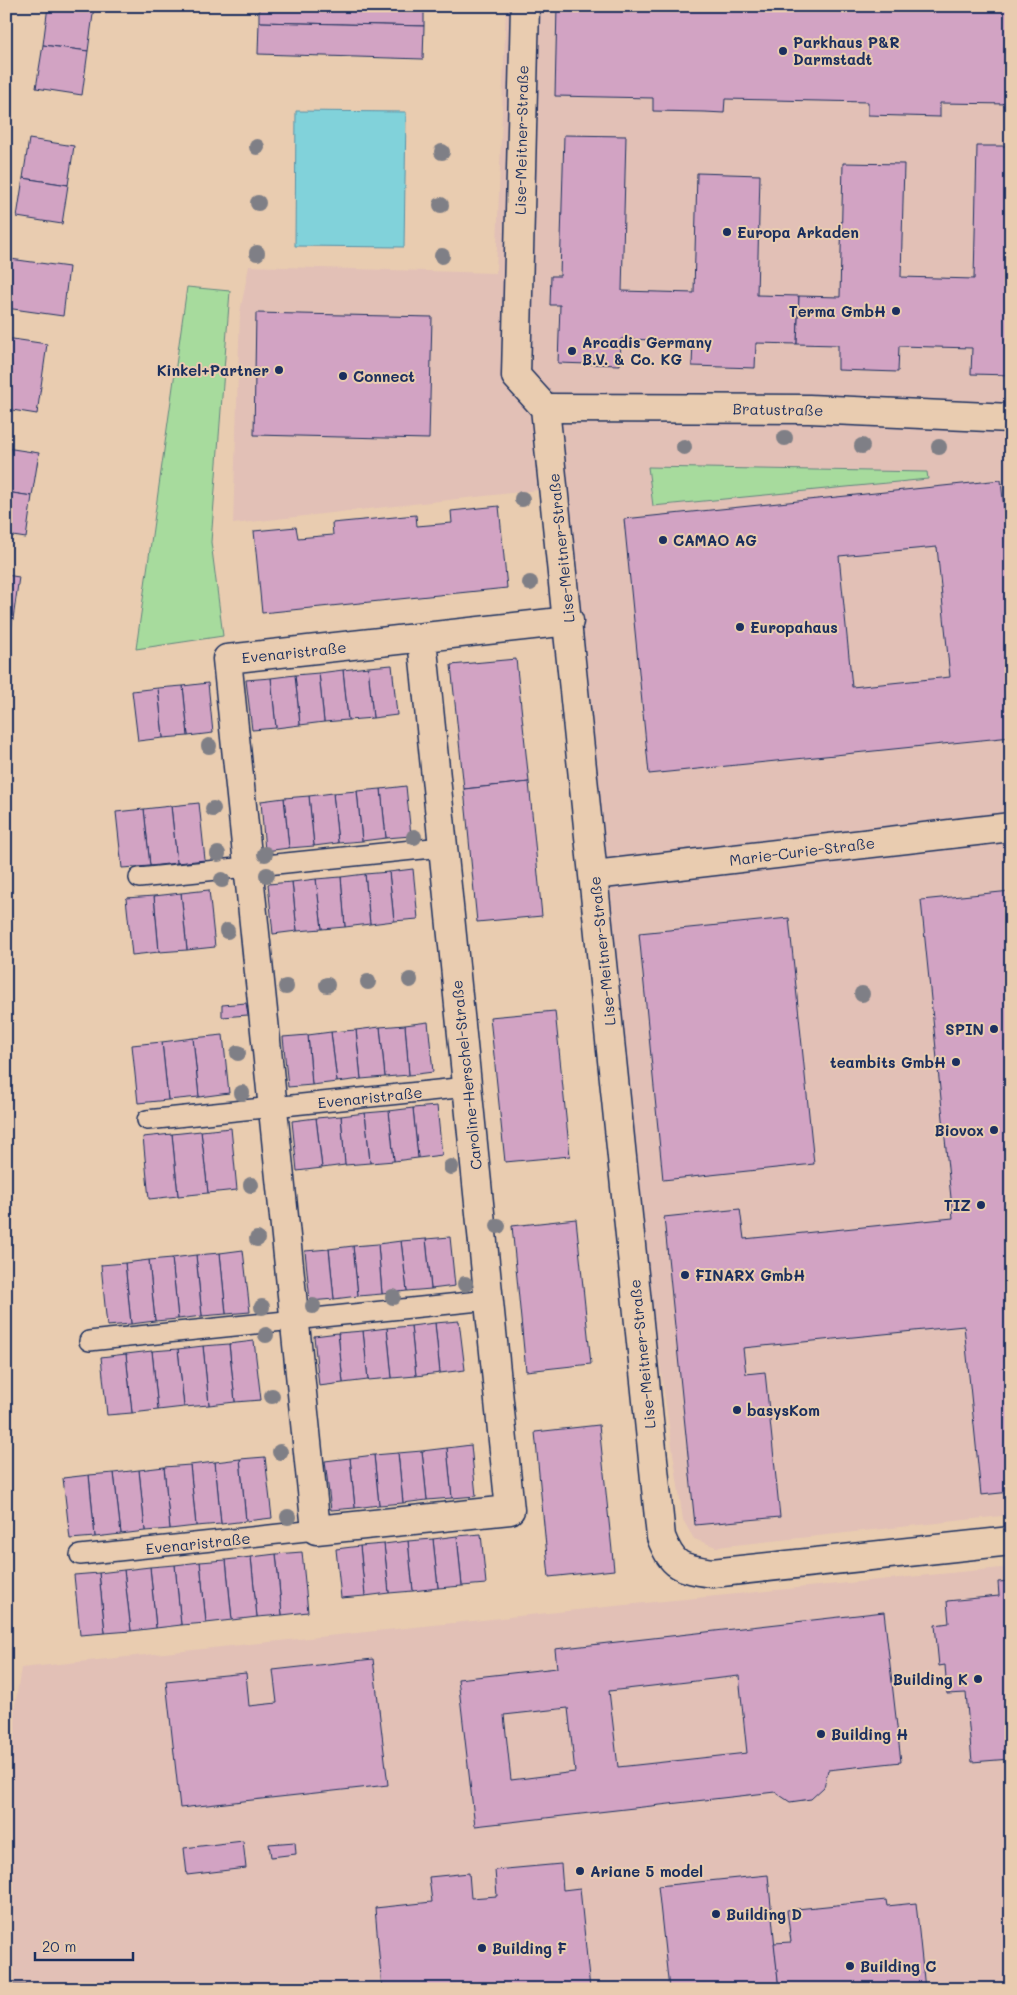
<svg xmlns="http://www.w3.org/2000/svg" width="1017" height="1995" viewBox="0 0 1017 1995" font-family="Mali,sans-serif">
  <rect width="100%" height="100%" fill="#e9ccb0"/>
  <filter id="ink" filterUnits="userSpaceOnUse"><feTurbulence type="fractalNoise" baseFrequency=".02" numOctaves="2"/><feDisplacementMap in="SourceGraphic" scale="10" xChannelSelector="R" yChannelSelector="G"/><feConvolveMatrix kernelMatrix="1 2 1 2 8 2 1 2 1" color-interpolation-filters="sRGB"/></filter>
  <g filter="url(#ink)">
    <!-- built -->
    <g fill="#e2c0b6">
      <polygon points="506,6 1011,6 1011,1515 716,1547 694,1539 683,1520 552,638 539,490 233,524 240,312 249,266 496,273"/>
      <polygon points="1011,1567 1011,1989 6,1989 6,1761 21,1668 654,1602"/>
    </g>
    <!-- green -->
    <g fill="#a7db9d" stroke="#61857e">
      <polygon points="187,287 230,291 211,542 223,636 136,649"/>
      <polygon points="648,467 927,472 928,479 653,506"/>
    </g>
    <!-- water -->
    <polygon fill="#81d2da" stroke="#5891a8" points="296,111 406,112 404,247 295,246"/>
    <!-- building -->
    <g fill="#d2a3c3" stroke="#1b2f5e" fill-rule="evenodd">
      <polygon points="48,6 94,7 88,51 43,45"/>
      <polygon points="259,6 424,6 424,26 259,22"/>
      <polygon points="557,6 1011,6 1011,104 940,103 940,117 868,115 868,102 725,99 724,113 705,112 653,111 653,98 555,96"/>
      <polygon points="259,22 424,26 423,59 258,54"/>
      <polygon points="43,45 88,51 82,95 36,88"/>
      <polygon points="564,135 626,136 622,291 694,293 697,173 760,175 757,295 799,296 797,344 756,343 755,368 692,366 693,341 621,339 620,365 558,363 560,305 550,305 551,276 560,276"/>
      <polygon points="29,139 74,146 68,185 23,178"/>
      <polygon points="977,146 1011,146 1011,375 971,374 972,348 899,346 898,372 838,370 838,345 797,344 799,296 840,297 843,163 904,164 901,277 974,279"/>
      <polygon points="23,178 68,185 62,224 17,217"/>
      <polygon points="10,259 69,267 63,316 6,308"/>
      <polygon points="256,313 432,317 429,439 254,435"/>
      <polygon points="6,338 47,344 37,414 6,409"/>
      <polygon points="6,448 39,453 32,496 6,492"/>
      <path d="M1001,480L1011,578V737L649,774L624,519ZM937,547L950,677L852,687L839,556Z"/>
      <polygon points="6,492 32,496 26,538 6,535"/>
      <polygon points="499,506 507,588 262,613 254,531 296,527 298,538 333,535 332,523 416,515 417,526 452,523 451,511"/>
      <polygon points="6,575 19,577 13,619 6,618"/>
      <polygon points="6,618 13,619 6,661"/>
      <polygon points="516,659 529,782 464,789 451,665"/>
      <polygon points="392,665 397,715 373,718 368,667"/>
      <polygon points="368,667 373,718 348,720 343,670"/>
      <polygon points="343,670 348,720 324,722 319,673"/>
      <polygon points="319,673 324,722 300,725 295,675"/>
      <polygon points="295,675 300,725 276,728 271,678"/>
      <polygon points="271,678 276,728 252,730 246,680"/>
      <polygon points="208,683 213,733 188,736 183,686"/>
      <polygon points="183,686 188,736 163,738 158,688"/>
      <polygon points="158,688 163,738 138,741 132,691"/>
      <polygon points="529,782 542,916 477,922 464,789"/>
      <polygon points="406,786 411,836 386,838 381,789"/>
      <polygon points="381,789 386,838 362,841 357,791"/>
      <polygon points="357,791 362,841 338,843 333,793"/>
      <polygon points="333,793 338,843 314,846 309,796"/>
      <polygon points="309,796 314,846 289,848 284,798"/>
      <polygon points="284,798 289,848 265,851 261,801"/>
      <polygon points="199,803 205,860 177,863 171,806"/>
      <polygon points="171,806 177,863 150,866 144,809"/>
      <polygon points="144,809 150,866 122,868 116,812"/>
      <polygon points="413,869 418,919 394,921 389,872"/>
      <polygon points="389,872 394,921 370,924 365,874"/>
      <polygon points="365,874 370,924 345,927 341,877"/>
      <polygon points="341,877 345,927 322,929 316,879"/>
      <polygon points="316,879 322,929 297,931 292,882"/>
      <polygon points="292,882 297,931 273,934 268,884"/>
      <polygon points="209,890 215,947 187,950 181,893"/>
      <polygon points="1011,891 1011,1492 981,1495 964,1326 743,1348 746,1374 765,1372 780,1517 695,1525 664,1217 740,1209 744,1239 953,1218 921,900"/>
      <polygon points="181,893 187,950 159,952 154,896"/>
      <polygon points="154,896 159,952 132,955 126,898"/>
      <polygon points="789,918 814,1164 663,1180 639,933"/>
      <polygon points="246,1003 248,1015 222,1017 222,1005"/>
      <polygon points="555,1011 570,1156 505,1162 490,1017"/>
      <polygon points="428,1022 433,1072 409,1075 405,1025"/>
      <polygon points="405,1025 409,1075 385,1077 380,1027"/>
      <polygon points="380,1027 385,1077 361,1079 356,1030"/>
      <polygon points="356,1030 361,1079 337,1082 331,1032"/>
      <polygon points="331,1032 337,1082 312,1085 308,1035"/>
      <polygon points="223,1035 229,1093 199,1097 193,1038"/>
      <polygon points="308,1035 312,1085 288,1087 283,1037"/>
      <polygon points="193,1038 199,1097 168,1100 162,1042"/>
      <polygon points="162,1042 168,1100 138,1103 132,1045"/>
      <polygon points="437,1106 442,1155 418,1158 413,1108"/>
      <polygon points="413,1108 418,1158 394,1161 389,1111"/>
      <polygon points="389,1111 394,1161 370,1163 365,1113"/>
      <polygon points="365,1113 370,1163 345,1165 341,1116"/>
      <polygon points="341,1116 345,1165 322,1168 316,1118"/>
      <polygon points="316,1118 322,1168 297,1171 292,1121"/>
      <polygon points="231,1128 237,1190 208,1193 201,1131"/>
      <polygon points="201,1131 208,1193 178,1196 172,1134"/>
      <polygon points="172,1134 178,1196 149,1199 143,1137"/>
      <polygon points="576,1219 591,1364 526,1371 512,1226"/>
      <polygon points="450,1237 455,1286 431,1289 426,1239"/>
      <polygon points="426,1239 431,1289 407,1291 401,1241"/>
      <polygon points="401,1241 407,1291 382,1294 378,1244"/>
      <polygon points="378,1244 382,1294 358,1296 353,1246"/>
      <polygon points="353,1246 358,1296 334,1299 329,1249"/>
      <polygon points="329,1249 334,1299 310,1301 305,1251"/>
      <polygon points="243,1250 250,1312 226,1314 220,1253"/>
      <polygon points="220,1253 226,1314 202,1316 196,1255"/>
      <polygon points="196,1255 202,1316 178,1319 172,1258"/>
      <polygon points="172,1258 178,1319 155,1321 149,1260"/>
      <polygon points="149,1260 155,1321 131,1324 125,1263"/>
      <polygon points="125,1263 131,1324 107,1326 101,1265"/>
      <polygon points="459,1321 465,1370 440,1373 435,1323"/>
      <polygon points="435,1323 440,1373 416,1376 411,1326"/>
      <polygon points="411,1326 416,1376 392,1378 387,1328"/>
      <polygon points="387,1328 392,1378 368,1380 363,1331"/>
      <polygon points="363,1331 368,1380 343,1383 338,1333"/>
      <polygon points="338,1333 343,1383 319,1386 314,1336"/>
      <polygon points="254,1341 261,1400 235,1402 229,1344"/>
      <polygon points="229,1344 235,1402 209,1405 203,1346"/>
      <polygon points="203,1346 209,1405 184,1407 178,1349"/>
      <polygon points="178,1349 184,1407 158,1410 152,1351"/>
      <polygon points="152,1351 158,1410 132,1413 126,1354"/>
      <polygon points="126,1354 132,1413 107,1415 101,1357"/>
      <polygon points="599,1425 614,1570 549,1577 535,1432"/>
      <polygon points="471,1445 476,1496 452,1498 447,1448"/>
      <polygon points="447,1448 452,1498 427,1500 422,1451"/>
      <polygon points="422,1451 427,1500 403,1503 398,1453"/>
      <polygon points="398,1453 403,1503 379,1505 374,1455"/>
      <polygon points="374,1455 379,1505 355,1508 350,1458"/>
      <polygon points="265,1457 272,1518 246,1521 240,1459"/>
      <polygon points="350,1458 355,1508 331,1510 325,1461"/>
      <polygon points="240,1459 246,1521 221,1524 215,1462"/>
      <polygon points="215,1462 221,1524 196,1526 190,1465"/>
      <polygon points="190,1465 196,1526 170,1529 164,1467"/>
      <polygon points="164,1467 170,1529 145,1531 139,1470"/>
      <polygon points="139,1470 145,1531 121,1534 114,1473"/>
      <polygon points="114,1473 121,1534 95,1537 89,1475"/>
      <polygon points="89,1475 95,1537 70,1539 63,1478"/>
      <polygon points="481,1534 486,1584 462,1586 457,1536"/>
      <polygon points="457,1536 462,1586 438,1588 433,1539"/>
      <polygon points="433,1539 438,1588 413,1591 408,1541"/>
      <polygon points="408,1541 413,1591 389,1593 384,1544"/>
      <polygon points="384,1544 389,1593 365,1596 360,1546"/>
      <polygon points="360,1546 365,1596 341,1598 336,1549"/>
      <polygon points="302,1552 308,1612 282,1615 276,1554"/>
      <polygon points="276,1554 282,1615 257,1617 251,1557"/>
      <polygon points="251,1557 257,1617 232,1620 226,1560"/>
      <polygon points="226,1560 232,1620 206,1623 200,1562"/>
      <polygon points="200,1562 206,1623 181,1625 175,1565"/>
      <polygon points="175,1565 181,1625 156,1628 150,1567"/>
      <polygon points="150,1567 156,1628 131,1631 124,1570"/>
      <polygon points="124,1570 131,1631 105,1633 99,1573"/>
      <polygon points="99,1573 105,1633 80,1635 74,1575"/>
      <polygon points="1011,1581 1011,1765 1010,1759 972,1762 966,1693 947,1694 945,1665 939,1666 935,1625 949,1623 947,1601 999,1596 998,1582"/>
      <path d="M884,1612L901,1762L828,1770L824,1787L811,1799L790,1802L775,1792L475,1826L458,1679L557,1668L555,1649ZM739,1676L747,1753L618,1767L609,1691ZM568,1708L575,1772L511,1780L504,1715Z"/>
      <polygon points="373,1659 388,1785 180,1808 166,1681 246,1673 249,1706 277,1703 273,1670"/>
      <polygon points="243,1841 246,1868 187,1875 184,1848"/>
      <polygon points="295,1842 296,1854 271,1857 269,1844"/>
      <polygon points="561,1864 563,1890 580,1888 590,1989 382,1989 375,1908 432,1902 429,1877 469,1873 471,1898 497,1896 495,1870"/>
      <polygon points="768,1875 779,1989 669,1989 658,1886"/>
      <polygon points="886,1900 887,1906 916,1903 925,1989 779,1989 774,1943 791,1942 787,1910"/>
      <polygon points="6,1984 35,1985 35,1989 6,1989"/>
    </g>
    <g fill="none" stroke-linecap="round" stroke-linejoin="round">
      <defs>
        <g id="service">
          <polyline points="139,878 442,847"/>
          <polyline points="147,1120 467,1087"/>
          <polyline points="89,1341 489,1300"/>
          <polyline points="80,1555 316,1530"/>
        </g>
        <g id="minor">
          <path d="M525,6L516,376L545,408L661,1537C673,1567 680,1568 712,1573L1011,1541"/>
          <polyline points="545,408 809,409 1011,418"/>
          <polyline points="422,639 510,1510 316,1530 227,659 569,621"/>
          <polyline points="594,875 1011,827"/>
        </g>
      </defs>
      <!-- service casing -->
      <use href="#service" stroke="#1b2f5e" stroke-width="22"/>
      <!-- minor casing -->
      <use href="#minor" stroke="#1b2f5e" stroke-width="31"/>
      <!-- service -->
      <use href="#service" stroke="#e9ccb0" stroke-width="19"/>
      <!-- minor -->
      <use href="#minor" stroke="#e9ccb0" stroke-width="28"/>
    </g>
    <!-- trees -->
    <g fill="#7f7f86">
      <circle cx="257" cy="147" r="8"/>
      <circle cx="442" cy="152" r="8"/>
      <circle cx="258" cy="203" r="8"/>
      <circle cx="441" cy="205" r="8"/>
      <circle cx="257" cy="253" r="8"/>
      <circle cx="442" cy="256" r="8"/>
      <circle cx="785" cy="438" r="8"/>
      <circle cx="862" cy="446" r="8"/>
      <circle cx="684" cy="447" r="8"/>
      <circle cx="939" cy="447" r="8"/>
      <circle cx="522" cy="499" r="8"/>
      <circle cx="530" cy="583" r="8"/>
      <circle cx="209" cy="746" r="8"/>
      <circle cx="213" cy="809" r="8"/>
      <circle cx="414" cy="837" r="8"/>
      <circle cx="218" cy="854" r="8"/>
      <circle cx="265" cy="854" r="8"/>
      <circle cx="267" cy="875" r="8"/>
      <circle cx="222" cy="880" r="8"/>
      <circle cx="227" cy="931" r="8"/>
      <circle cx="410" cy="980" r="8"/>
      <circle cx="368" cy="982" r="8"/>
      <circle cx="327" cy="985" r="8"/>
      <circle cx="286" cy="987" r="8"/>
      <circle cx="862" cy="994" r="8"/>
      <circle cx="238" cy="1053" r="8"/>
      <circle cx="242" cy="1093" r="8"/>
      <circle cx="451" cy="1167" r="8"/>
      <circle cx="251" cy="1185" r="8"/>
      <circle cx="498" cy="1226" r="8"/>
      <circle cx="257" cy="1239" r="8"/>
      <circle cx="465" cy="1284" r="8"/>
      <circle cx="393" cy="1297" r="8"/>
      <circle cx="313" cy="1306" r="8"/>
      <circle cx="262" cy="1307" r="8"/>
      <circle cx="266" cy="1335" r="8"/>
      <circle cx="272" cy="1396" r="8"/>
      <circle cx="280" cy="1452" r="8"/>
      <circle cx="288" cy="1517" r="8"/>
    </g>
  </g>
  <!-- markers -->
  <g fill="#1b2f5e" stroke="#e9ccb0" stroke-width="2">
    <circle cx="783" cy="51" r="5"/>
    <circle cx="727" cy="232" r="5"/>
    <circle cx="896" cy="311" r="5"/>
    <circle cx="572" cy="351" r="5"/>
    <circle cx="279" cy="370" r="5"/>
    <circle cx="343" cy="376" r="5"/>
    <circle cx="663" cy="540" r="5"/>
    <circle cx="740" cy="627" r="5"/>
    <circle cx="994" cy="1029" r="5"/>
    <circle cx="956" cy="1062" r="5"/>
    <circle cx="994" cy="1130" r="5"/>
    <circle cx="981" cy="1205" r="5"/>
    <circle cx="685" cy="1275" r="5"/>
    <circle cx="737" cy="1410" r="5"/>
    <circle cx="978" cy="1679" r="5"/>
    <circle cx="821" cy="1734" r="5"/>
    <circle cx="580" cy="1871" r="5"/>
    <circle cx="716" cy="1914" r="5"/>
    <circle cx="482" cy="1948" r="5"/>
    <circle cx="850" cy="1966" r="5"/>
  </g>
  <g text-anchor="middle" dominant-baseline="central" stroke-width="4" stroke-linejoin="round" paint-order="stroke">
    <!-- poi labels -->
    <g font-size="15" font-weight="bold" fill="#1b2f5e" stroke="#e9ccb0" text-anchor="start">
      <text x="793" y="42">Parkhaus P&amp;R<tspan x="793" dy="17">Darmstadt</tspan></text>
      <text x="737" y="232">Europa Arkaden</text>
      <text x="886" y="311" text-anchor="end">Terma GmbH</text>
      <text x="582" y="342">Arcadis Germany<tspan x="582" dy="17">B.V. &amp; Co. KG</tspan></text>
      <text x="269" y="370" text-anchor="end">Kinkel+Partner</text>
      <text x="353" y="376">Connect</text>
      <text x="673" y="540">CAMAO AG</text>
      <text x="750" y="627">Europahaus</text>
      <text x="984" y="1029" text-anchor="end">SPIN</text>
      <text x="946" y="1062" text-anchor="end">teambits GmbH</text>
      <text x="984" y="1130" text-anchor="end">Biovox</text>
      <text x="971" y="1205" text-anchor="end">TIZ</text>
      <text x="695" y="1275">FINARX GmbH</text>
      <text x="747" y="1410">basysKom</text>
      <text x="968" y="1679" text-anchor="end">Building K</text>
      <text x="831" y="1734">Building H</text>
      <text x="590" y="1871">Ariane 5 model</text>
      <text x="726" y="1914">Building D</text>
      <text x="492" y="1948">Building F</text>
      <text x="860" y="1966">Building C</text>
    </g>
    <!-- street labels -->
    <g font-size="15" fill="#1b2f5e" stroke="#e9ccb0">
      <text transform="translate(521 140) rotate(-89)">Lise-Meitner-Straße</text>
      <text transform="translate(778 409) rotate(1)">Bratustraße</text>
      <text transform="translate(561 548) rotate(-96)">Lise-Meitner-Straße</text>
      <text transform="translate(294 652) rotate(-6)">Evenaristraße</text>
      <text transform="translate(802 851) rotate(-7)">Marie-Curie-Straße</text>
      <text transform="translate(602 951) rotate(-96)">Lise-Meitner-Straße</text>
      <text transform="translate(466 1075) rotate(-96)">Caroline-Herschel-Straße</text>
      <text transform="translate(370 1097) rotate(-6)">Evenaristraße</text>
      <text transform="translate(642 1354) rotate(-96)">Lise-Meitner-Straße</text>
      <text transform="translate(198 1543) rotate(-6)">Evenaristraße</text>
    </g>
  </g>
  <!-- margin -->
  <rect width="1017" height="1995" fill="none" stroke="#e9ccb0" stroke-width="25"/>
  <rect x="12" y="12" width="992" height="1970" fill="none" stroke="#1b2f5e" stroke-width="2" filter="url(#ink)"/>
  <!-- scale -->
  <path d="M35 1952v8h98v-8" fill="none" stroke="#1b2f5e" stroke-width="2.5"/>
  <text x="42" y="1952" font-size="15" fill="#1b2f5e" stroke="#e9ccb0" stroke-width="4" paint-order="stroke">20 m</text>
</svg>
